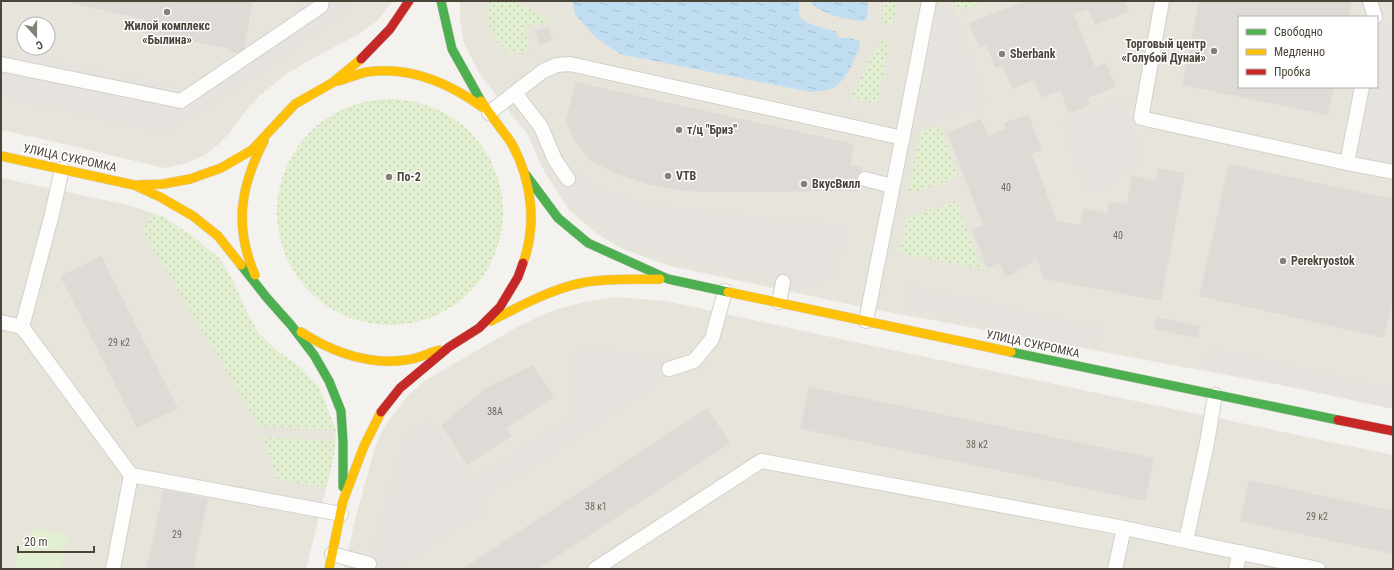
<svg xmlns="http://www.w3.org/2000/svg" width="1394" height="570" viewBox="0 0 1394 570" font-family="'Roboto Condensed',sans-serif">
  <defs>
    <pattern id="grass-dots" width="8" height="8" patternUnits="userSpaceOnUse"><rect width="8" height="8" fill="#e1eecf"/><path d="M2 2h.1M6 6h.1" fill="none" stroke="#c3cdb2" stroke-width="1.8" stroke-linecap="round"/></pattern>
    <pattern id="water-ripples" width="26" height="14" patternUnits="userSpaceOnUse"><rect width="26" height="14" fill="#c0ddf1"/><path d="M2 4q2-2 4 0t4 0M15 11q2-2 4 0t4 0" fill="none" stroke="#a6bfcf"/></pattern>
  </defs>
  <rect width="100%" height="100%" fill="#f4f2ee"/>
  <!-- residential -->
  <g fill="#e7e4dc" fill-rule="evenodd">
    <path d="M1,1H393L378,20L361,33L306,62L284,76L259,96L243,114L230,132L219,144L205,155L184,164L164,168L47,140L1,130ZM24,24H48V48H24Z"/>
    <path d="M460,1H1393V406L867,308L670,266L623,249L597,234L569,210L543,169L528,135L481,76L464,43L460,19ZM1239,17H1377V87H1239Z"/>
    <polygon points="1,178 128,205 164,217 193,237 219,258 233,281 247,313 259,334 276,350 300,367 318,386 336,430 334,456 306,569 1,569"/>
    <polygon points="616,297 666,301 859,343 1393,455 1393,569 344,569 355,520 375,447 383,429 404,400 424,381 521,325 554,310 584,302"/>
  </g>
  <!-- grass -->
  <g fill="url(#grass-dots)">
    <path d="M489,1H516L550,21L524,28L530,51L511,53C490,38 486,26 489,1Z"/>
    <polygon points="883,1 897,1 893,24 882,22"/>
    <polygon points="954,1 986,1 958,12"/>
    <polygon points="880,41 889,43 877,103 850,99"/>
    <circle cx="390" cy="212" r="113"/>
    <polygon points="939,125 958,176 908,195 920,132"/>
    <polygon points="956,201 982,269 899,253 907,219"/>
    <polygon points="152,213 164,217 193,237 219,258 233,281 247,313 259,334 276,350 300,367 318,386 336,430 259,426 143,232"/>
    <polygon points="263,437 335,441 334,456 326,487 278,480"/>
  </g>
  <!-- green -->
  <polygon fill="#e1eecf" points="34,528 68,534 61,569 15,569 19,545 32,541"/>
  <!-- parking -->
  <g fill="#e6e3df">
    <polygon points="295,1 361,1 269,67 167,133 1,98 1,50 191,90 291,23"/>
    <polygon points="952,7 988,102 920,128 938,11"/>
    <polygon points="1377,21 1393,25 1393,172 1347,163 1362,87 1377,87"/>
    <polygon points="1125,96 1145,166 1117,174 1120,183 1084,193 1061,120"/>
    <polygon points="577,173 608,192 647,204 682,209 849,226 837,275 813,288 672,260 624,245 574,209 558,185"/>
    <polygon points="907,285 1100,327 1096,349 902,306"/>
    <polygon points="576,346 671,360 668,378 483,499 489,509 397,569 367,568 403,443 413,429 426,422 436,426 472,480 568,418"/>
    <polygon points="1208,347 1393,388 1393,409 1203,368"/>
  </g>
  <!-- water -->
  <g fill="url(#water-ripples)">
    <path d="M572,1H799V16C809,26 822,28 836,31L837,37L853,39L859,41L860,46C854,60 847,80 833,88C827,91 818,91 811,92L620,54L595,37L575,14Z"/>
    <path d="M810,1H868L867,17L863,21C849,20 818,14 810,1Z"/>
  </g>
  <!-- building -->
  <g fill="#dedbd6">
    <polygon points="70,1 253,1 243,54 227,51 228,48 143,33 145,19 73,4"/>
    <polygon points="1025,1 1125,1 1129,12 1095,25 1088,9 1074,14 1095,67 1106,63 1116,87 1087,98 1090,105 1069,113 1060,90 1041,98 1034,80 1012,89 1002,65 995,68 986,45 979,48 969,23"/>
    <polygon points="1199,1 1352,1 1349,17 1239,17 1239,87 1334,87 1328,115 1182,85"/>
    <polygon points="548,26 553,40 540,45 535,31"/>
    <polygon points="576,82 854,144 850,165 862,167 857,191 715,192 683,191 651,185 616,174 590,160 573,139 566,120"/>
    <polygon points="1028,114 1042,150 1032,154 1057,221 1080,225 1083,208 1107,213 1109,201 1127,204 1132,176 1156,181 1158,168 1185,173 1161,301 1044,279 1036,258 1033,259 1034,262 1017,269 1018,272 1005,277 1000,263 987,268 972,229 983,225 947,133 981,119 988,136 1006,129 1004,123"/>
    <polygon points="1229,164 1393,199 1393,300 1384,338 1199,296"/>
    <polygon points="101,256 178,408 137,428 60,276"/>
    <polygon points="1156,317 1201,326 1198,338 1154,329"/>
    <polygon points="533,365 554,397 506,428 512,436 467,465 441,425 486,388"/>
    <polygon points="809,387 1154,458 1145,501 800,429"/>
    <polygon points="707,408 730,443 538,569 462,569"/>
    <polygon points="1249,480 1393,511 1393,554 1240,521"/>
    <polygon points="164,489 208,499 193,569 146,569"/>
  </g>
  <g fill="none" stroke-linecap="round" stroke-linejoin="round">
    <defs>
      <g id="lane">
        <polyline points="1162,1 1141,118 1347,163 1362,87"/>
        <polyline points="1370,1 1375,17"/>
        <polyline points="1,64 181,101 321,6 322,1"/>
        <polyline points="515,93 541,127 555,160 568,179"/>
        <polyline points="489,113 543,71 557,65 570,64 903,138"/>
        <polyline points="1347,163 1393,172"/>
        <polyline points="62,169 52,214 22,327 131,475 341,514"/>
        <polyline points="865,179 892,186"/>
        <polyline points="779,302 783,282"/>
        <path d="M866,321C887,214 909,108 929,1"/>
        <polyline points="1,322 22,327"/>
        <polyline points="669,369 694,361 712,339 725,291"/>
        <polyline points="1186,541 1207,443 1215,395"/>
        <polyline points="332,554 369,564"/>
        <polyline points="113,569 131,475"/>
        <polyline points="595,569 761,461 1124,528 1318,569"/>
        <polyline points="1115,569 1124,528"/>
        <polyline points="1236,569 1240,552"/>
      </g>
      <g id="fast">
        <polyline points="441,1 452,49 481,101"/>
        <polyline points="526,175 558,218 588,243 668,279 728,292"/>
        <polyline points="241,265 267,298 291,325 314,355 329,381 341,411 343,442 343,487"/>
        <polyline points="1011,352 1338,420"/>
      </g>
      <g id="slow">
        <path d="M338,81C348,78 357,74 367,72C409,66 449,83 482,107"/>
        <path d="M481,101C487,110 494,119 501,129C505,134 510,140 513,146C532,182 537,225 523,263"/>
        <polyline points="1,156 134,185 160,197 193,216 218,236 241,265"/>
        <polyline points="138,185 163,184 190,179 221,168 252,150 295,104 332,83 361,59"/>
        <path d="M255,275C234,227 240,187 264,141"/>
        <polyline points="728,292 1011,352"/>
        <path d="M491,321C520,306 549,290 581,283C607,278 634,280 660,279"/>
        <path d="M301,332C332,352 369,365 406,360C418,359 428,353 439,350"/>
        <polyline points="329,569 343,501 364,446 381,412"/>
      </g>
      <g id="jam">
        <polyline points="361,59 390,29 409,1"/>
        <polyline points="381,412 400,388 449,347 479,328 500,307 518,277 523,263"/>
        <polyline points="1338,420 1393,431"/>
      </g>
    </defs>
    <!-- lane casing -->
    <use href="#lane" stroke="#d2d0cb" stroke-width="16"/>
    <!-- fast casing -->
    <use href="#fast" stroke="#d3cfc5" stroke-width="10"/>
    <!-- slow casing -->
    <use href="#slow" stroke="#d3cfc5" stroke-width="10"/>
    <!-- jam casing -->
    <use href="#jam" stroke="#d3cfc5" stroke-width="10"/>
    <!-- lane -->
    <use href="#lane" stroke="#fdfdfc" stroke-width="14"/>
    <!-- fast -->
    <use href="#fast" stroke="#4caf50" stroke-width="9"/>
    <!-- slow -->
    <use href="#slow" stroke="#ffc107" stroke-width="9"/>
    <!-- jam -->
    <use href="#jam" stroke="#c62828" stroke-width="9"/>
  </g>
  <!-- markers -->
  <g fill="#868178" stroke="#fff" stroke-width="1.5">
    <circle cx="167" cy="12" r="4"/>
    <circle cx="1214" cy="51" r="4"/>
    <circle cx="1002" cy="54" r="4"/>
    <circle cx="679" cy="130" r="4"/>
    <circle cx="668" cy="176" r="4"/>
    <circle cx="389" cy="177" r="4"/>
    <circle cx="804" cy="184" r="4"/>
    <circle cx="1283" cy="261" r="4"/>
  </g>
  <g text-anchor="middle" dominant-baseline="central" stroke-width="3" stroke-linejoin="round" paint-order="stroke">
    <!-- number labels -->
    <g font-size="10" fill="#706a61">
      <text x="1006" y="187">40</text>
      <text x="1118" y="235">40</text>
      <text x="119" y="342">29 к2</text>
      <text x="495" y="411">38А</text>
      <text x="977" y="444">38 к2</text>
      <text x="596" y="506">38 к1</text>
      <text x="1317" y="516">29 к2</text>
      <text x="177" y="534">29</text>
    </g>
    <!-- poi labels -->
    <g font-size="12" font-weight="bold" fill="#4b4439" stroke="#fff" text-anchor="start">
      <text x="167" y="26" text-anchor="middle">Жилой комплекс<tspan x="167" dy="14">«Былина»</tspan></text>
      <text x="1206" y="44" text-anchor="end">Торговый центр<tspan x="1206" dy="14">«Голубой Дунай»</tspan></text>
      <text x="1010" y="54">Sberbank</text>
      <text x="687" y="130">т/ц "Бриз"</text>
      <text x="676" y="176">VTB</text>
      <text x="397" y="177">По-2</text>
      <text x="812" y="184">ВкусВилл</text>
      <text x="1291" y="261">Perekryostok</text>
    </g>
    <!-- street labels -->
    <g font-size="12" fill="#4b4439" stroke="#fff">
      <text transform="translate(70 158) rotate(12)">УЛИЦА СУКРОМКА</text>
      <text transform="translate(1033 344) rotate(12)">УЛИЦА СУКРОМКА</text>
    </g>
  </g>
  <!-- border -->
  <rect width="1394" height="570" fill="none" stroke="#4b4439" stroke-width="4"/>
  <!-- legend -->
  <rect x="1238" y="16" width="140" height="72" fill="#ffffff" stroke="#b7b4b0"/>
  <rect x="1246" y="29" width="20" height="6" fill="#4caf50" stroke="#b7b4b0"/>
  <text x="1274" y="36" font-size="12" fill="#4b4439">Свободно</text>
  <rect x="1246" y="49" width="20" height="6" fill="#ffc107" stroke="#b7b4b0"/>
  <text x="1274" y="56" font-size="12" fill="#4b4439">Медленно</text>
  <rect x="1246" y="69" width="20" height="6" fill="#c62828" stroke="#b7b4b0"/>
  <text x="1274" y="76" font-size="12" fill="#4b4439">Пробка</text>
  <!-- north arrow -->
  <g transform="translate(36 36) rotate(159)"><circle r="19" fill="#ffffff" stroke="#b7b4b0"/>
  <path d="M0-3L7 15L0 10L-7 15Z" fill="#868178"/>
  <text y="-6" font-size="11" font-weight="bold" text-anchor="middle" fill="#4b4439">С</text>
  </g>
  <!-- scale -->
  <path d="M18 546v6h76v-6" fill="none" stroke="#4b4439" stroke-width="2"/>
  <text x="24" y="546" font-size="12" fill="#4b4439" stroke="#ffffff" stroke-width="3" paint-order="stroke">20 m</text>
</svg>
